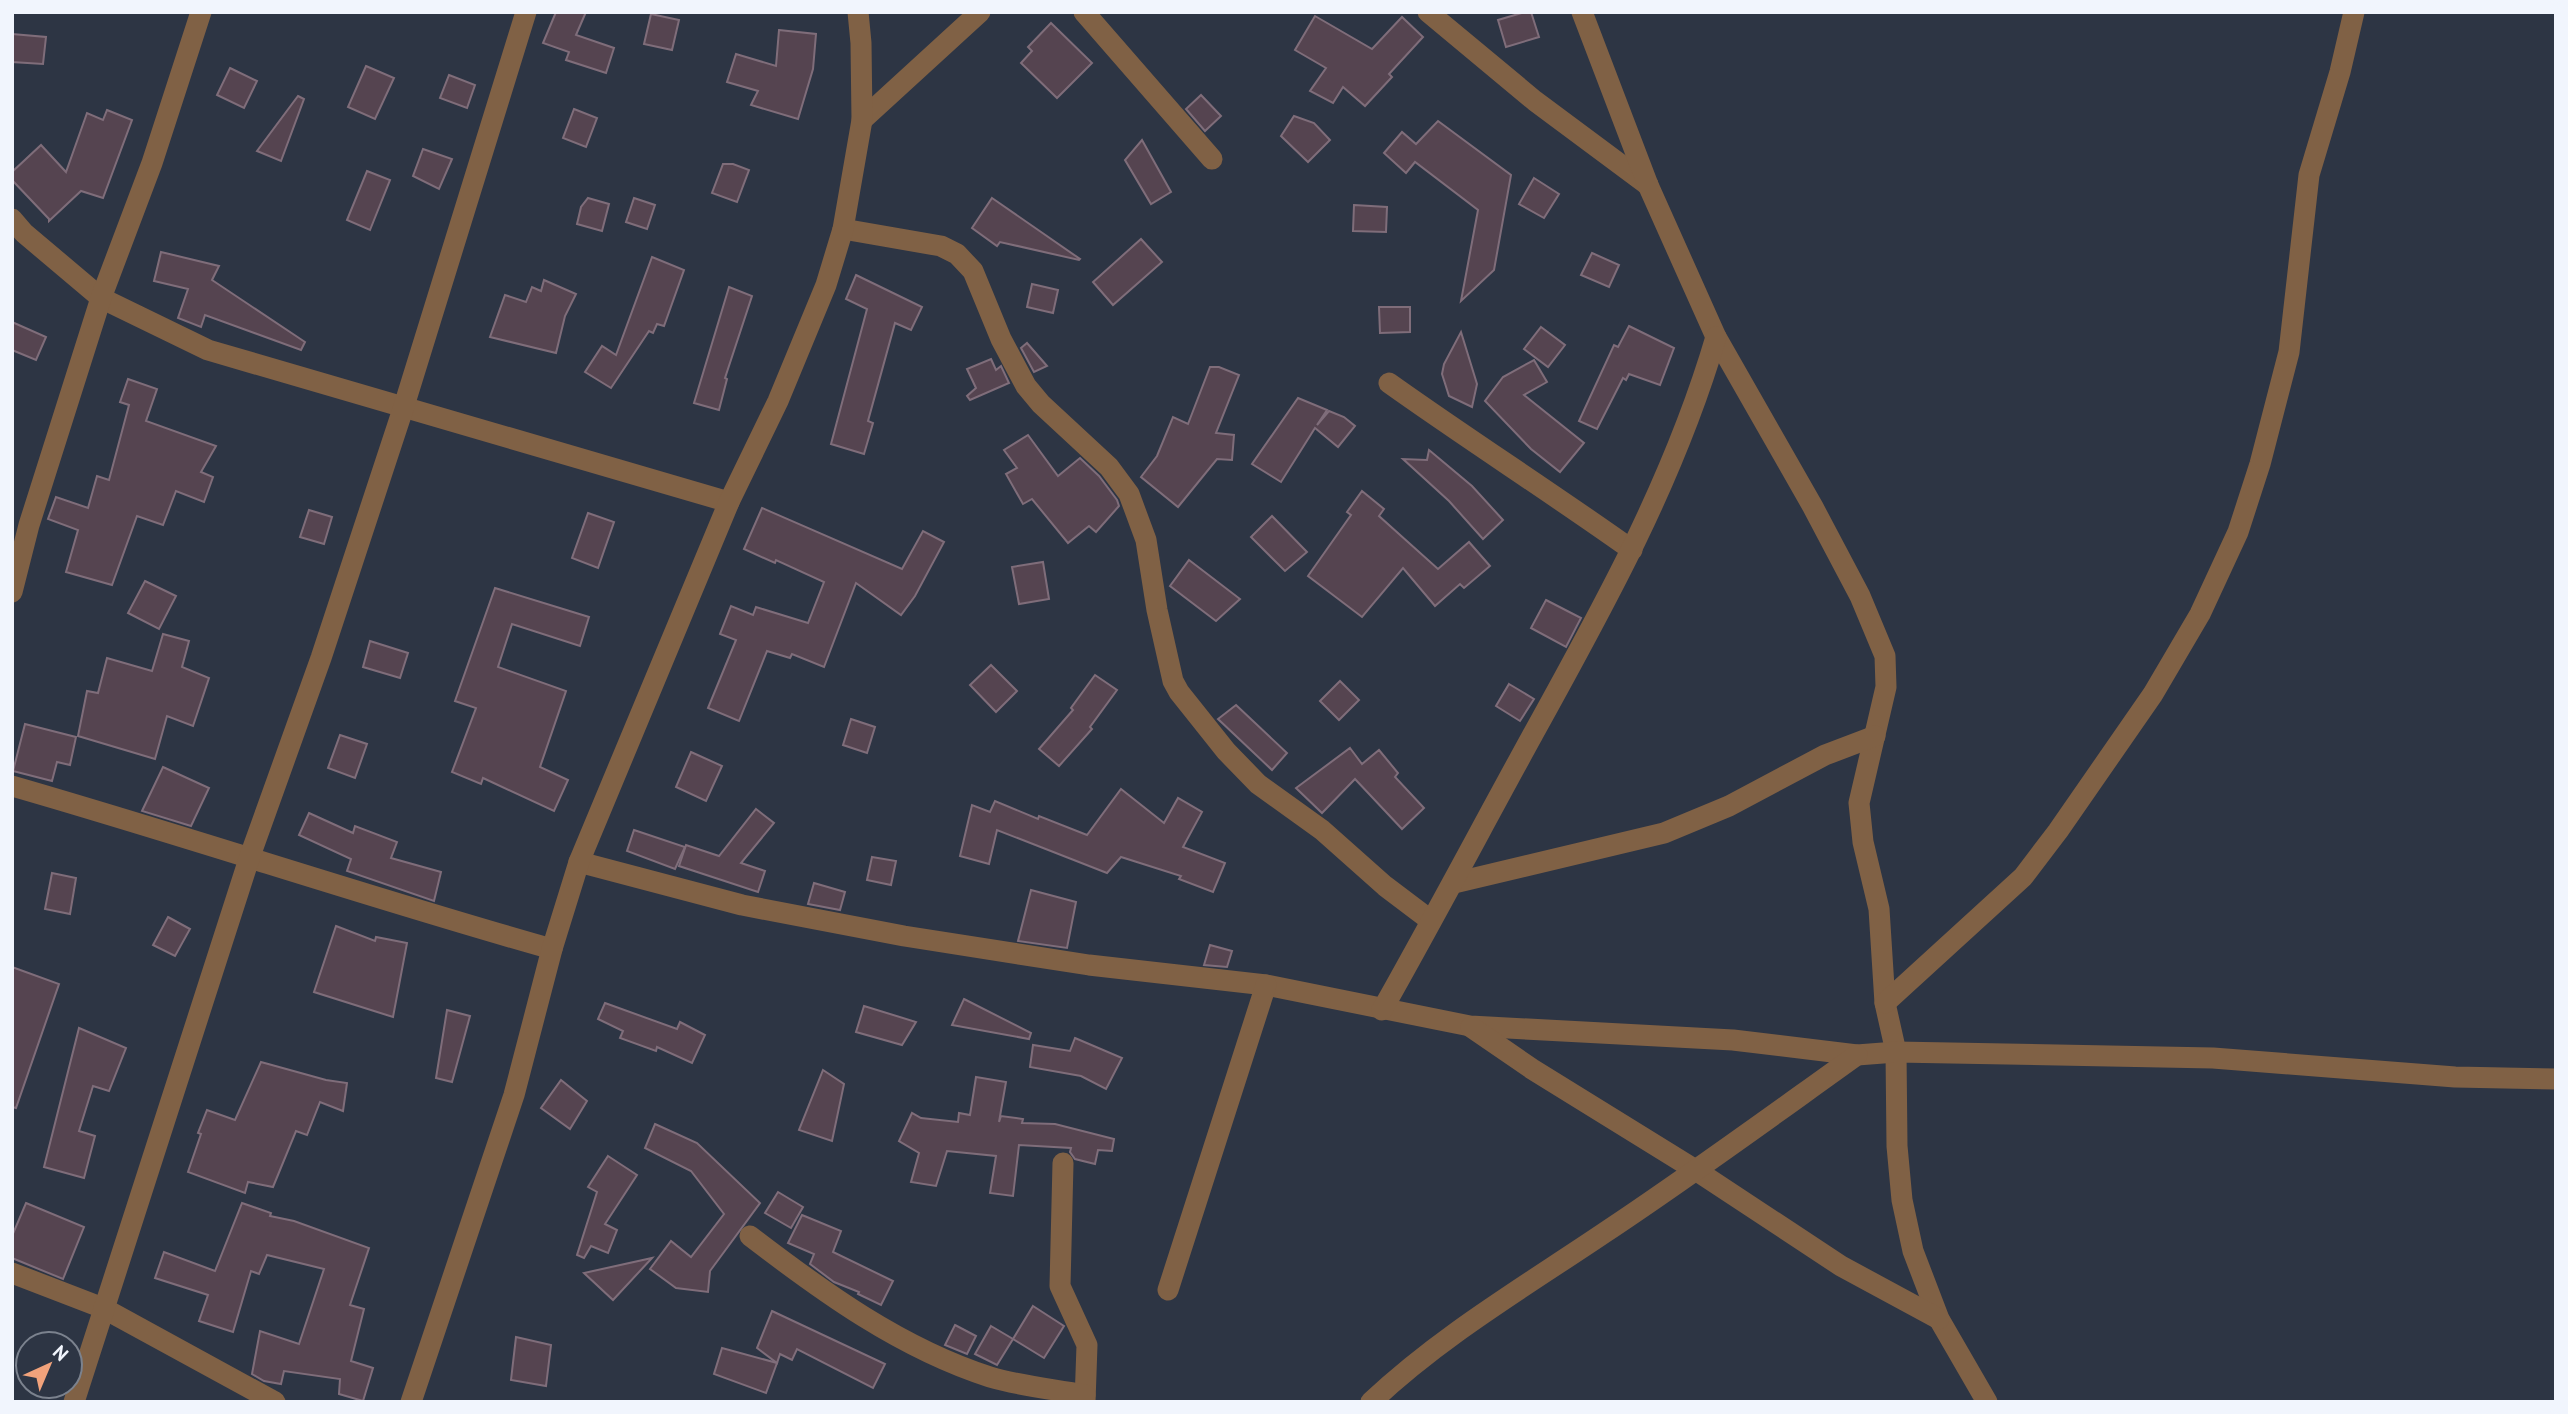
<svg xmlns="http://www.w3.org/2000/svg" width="2568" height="1414" viewBox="0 0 2568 1414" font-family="'PT Sans',sans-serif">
  <rect width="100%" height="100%" fill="#2d3544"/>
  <!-- building -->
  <g fill="#554450" stroke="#7f6d7a" stroke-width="2">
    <polygon points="556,12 586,12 576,35 614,48 606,73 566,60 569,52 543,43"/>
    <polygon points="1525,12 1531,12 1539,37 1506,47 1498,20"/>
    <polygon points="651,14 679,20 672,50 644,44"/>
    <polygon points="1315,16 1372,49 1402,17 1423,37 1389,74 1392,77 1365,106 1343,87 1333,103 1310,91 1326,68 1295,50"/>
    <polygon points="1051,23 1092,63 1057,98 1021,63 1032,51 1028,47"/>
    <polygon points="779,30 816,34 813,69 798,119 751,105 758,91 727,82 736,54 776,66"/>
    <polygon points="12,34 46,37 43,64 12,62"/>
    <polygon points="366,66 394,78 375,119 348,107"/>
    <polygon points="230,68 257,81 244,108 217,95"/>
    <polygon points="449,75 475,85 467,108 440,98"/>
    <polygon points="1201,95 1221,116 1205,131 1186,109"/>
    <polygon points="298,96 304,99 281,161 257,151"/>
    <polygon points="574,109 597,118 586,147 563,138"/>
    <polygon points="107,110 132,120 103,198 81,191 49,221 49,219 12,180 12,172 41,145 66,172 87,113 103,120"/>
    <polygon points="1294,116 1314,123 1330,140 1308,162 1281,136"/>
    <polygon points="1438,121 1511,175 1494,270 1461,301 1478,210 1415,162 1406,173 1384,153 1402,132 1416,144"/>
    <polygon points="1142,140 1171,192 1151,204 1125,160"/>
    <polygon points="423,149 452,159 439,189 413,176"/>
    <polygon points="723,164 733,164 749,170 737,202 712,193"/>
    <polygon points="367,171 390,180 370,230 347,220"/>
    <polygon points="1534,178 1559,194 1544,218 1519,204"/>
    <polygon points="588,198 609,204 602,231 577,224 581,207"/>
    <polygon points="634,198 655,205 647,229 626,222"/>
    <polygon points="992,198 1080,259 1079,260 1000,242 997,246 972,228"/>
    <polygon points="1354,205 1387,207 1386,232 1353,231"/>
    <polygon points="1141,239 1162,262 1113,305 1093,282"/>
    <polygon points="161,252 219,266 212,280 305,342 301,350 205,315 201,327 178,318 188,289 154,281"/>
    <polygon points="1592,253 1619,265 1609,287 1581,275"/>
    <polygon points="652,257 684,270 664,326 657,324 653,333 649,331 611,388 585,372 602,346 616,355"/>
    <polygon points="856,275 922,307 911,330 895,323 868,421 873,423 864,454 831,444 867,309 846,299"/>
    <polygon points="544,280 576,294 565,316 556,353 490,337 505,295 526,302 532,287 541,291"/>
    <polygon points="1032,284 1058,290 1053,313 1027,307"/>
    <polygon points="729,287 752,296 725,378 727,379 719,410 694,403"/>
    <polygon points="1379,307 1410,307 1410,332 1380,333"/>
    <polygon points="12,322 46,337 36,360 12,350"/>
    <polygon points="1629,326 1674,348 1660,385 1629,374 1626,380 1623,378 1597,429 1579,421 1614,345 1618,347"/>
    <polygon points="1541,327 1565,345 1548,367 1524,349"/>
    <polygon points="1461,332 1477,384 1472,407 1449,396 1442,374 1444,364"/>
    <polygon points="1027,343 1047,366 1034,372 1021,348"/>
    <polygon points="991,359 996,370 1001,366 1009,383 970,400 967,396 976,388 967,369"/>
    <polygon points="1534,360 1547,382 1524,395 1584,443 1560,472 1531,449 1485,401 1503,377"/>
    <polygon points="1210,367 1219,367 1239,375 1216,433 1234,435 1232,460 1217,459 1178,507 1141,477 1157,456 1173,417 1188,424"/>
    <polygon points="128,379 157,389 146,421 216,446 201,472 213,477 204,502 176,491 163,525 137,516 112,585 66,572 78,530 48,519 56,497 88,508 97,476 109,480 129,405 120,402"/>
    <polygon points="1298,398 1327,410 1317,425 1329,411 1344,417 1355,426 1338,447 1315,428 1281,482 1252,464"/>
    <polygon points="1028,435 1058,476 1080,458 1099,476 1117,500 1119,506 1096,532 1089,526 1068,543 1032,499 1023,504 1006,474 1017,468 1004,450"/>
    <polygon points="1429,450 1472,486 1503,520 1483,539 1449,501 1403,459 1427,460"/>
    <polygon points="1362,491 1384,509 1379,516 1438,569 1469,542 1490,566 1464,588 1460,584 1435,606 1403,568 1362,617 1308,576 1351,515 1347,512"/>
    <polygon points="762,508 902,569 923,531 944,542 915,596 901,615 856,583 824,667 792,654 790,658 767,651 739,721 708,708 736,640 720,634 731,606 753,615 756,607 808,623 824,582 776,560 775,563 744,549"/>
    <polygon points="309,510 332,517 324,544 300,537"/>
    <polygon points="588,513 614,522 598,568 572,558"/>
    <polygon points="1272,516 1307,552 1285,571 1251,537"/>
    <polygon points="1189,560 1240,599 1216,621 1170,586"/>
    <polygon points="1043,562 1049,599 1019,604 1012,567"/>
    <polygon points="145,581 176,596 159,629 128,613"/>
    <polygon points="495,588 589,617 580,646 512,624 498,667 566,691 540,767 568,780 554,811 483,778 481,784 452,772 476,708 455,701"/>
    <polygon points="1546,600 1581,618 1566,647 1531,628"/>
    <polygon points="163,634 189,641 182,667 209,678 193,726 167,716 155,759 78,736 87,691 98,693 107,658 152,671"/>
    <polygon points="370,641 408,653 400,678 363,667"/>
    <polygon points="991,665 1017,691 996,712 970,685"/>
    <polygon points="1095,675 1117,690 1090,727 1092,729 1059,766 1039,749 1073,710 1071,708"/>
    <polygon points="1340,681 1359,700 1339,720 1320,701"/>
    <polygon points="1509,684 1534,699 1520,721 1496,706"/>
    <polygon points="1236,705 1287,753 1272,770 1218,719"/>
    <polygon points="851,719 875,727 867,753 843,745"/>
    <polygon points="25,724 76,737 70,765 57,762 52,781 13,771"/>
    <polygon points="340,735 367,744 355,778 328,768"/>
    <polygon points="1350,748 1362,764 1379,750 1398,773 1395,777 1424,808 1402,829 1355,779 1322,813 1296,788"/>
    <polygon points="691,752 722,766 706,801 676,787"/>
    <polygon points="163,767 209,788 191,826 142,811"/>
    <polygon points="1121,789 1164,823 1178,798 1202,812 1183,847 1225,863 1213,892 1179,879 1181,876 1121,857 1107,873 997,830 989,864 960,856 972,805 990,812 995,801 1038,819 1039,816 1087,835"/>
    <polygon points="756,809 774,823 741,863 765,871 758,892 679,866 686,845 719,856"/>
    <polygon points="309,813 353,833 355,826 397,842 391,858 441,872 434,901 347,871 351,859 299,835"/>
    <polygon points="634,830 685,847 675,869 627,851"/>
    <polygon points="872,857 896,861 891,885 867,880"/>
    <polygon points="52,873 76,878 70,914 45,909"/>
    <polygon points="814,883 845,892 840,910 808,904"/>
    <polygon points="1031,890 1076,902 1067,948 1018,941"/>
    <polygon points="168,917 190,929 175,956 153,945"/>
    <polygon points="336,926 375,941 376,937 407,943 393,1017 314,992"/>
    <polygon points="1210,945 1232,951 1227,967 1204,965"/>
    <polygon points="12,967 59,984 16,1108 12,1107"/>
    <polygon points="964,999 1031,1033 1029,1039 952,1025"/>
    <polygon points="605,1003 677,1029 680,1022 705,1035 692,1063 657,1047 656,1051 620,1038 623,1031 598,1019"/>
    <polygon points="864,1006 916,1022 902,1045 856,1032"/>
    <polygon points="447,1010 470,1016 452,1082 436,1078"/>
    <polygon points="79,1028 126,1048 109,1091 93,1086 79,1131 95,1136 84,1178 44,1167"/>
    <polygon points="1075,1038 1122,1058 1106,1089 1081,1076 1030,1067 1033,1045 1070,1051"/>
    <polygon points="261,1062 326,1080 347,1083 343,1111 320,1102 307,1135 296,1131 273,1187 248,1182 245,1193 188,1172 201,1134 198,1133 207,1110 235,1120"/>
    <polygon points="823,1070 844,1084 832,1141 799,1130"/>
    <polygon points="976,1077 1006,1082 999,1122 1001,1116 1023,1119 1022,1123 1055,1124 1114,1139 1112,1151 1098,1150 1095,1164 1075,1159 1070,1152 1071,1148 1019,1145 1013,1196 990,1193 996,1156 947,1151 936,1186 911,1182 919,1153 899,1141 912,1113 921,1118 958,1122 959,1113 970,1115"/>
    <polygon points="561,1080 587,1101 570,1129 541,1108"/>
    <polygon points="655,1124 697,1143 760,1203 710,1271 708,1292 676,1288 650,1269 671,1241 691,1257 724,1214 691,1171 645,1148"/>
    <polygon points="608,1156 637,1175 605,1224 617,1230 608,1253 591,1246 584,1258 577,1255 597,1192 588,1187"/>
    <polygon points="778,1192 803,1207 791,1228 765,1213"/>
    <polygon points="26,1203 84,1227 63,1279 12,1258 12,1236"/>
    <polygon points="242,1203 271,1213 270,1216 294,1221 369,1248 350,1305 364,1309 351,1361 373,1368 363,1401 339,1394 340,1379 284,1371 281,1384 264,1381 252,1374 260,1331 299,1344 324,1269 267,1255 259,1274 251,1271 233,1332 199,1321 208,1295 155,1278 164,1252 215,1271"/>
    <polygon points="802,1215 841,1231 833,1252 893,1281 881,1305 858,1294 859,1292 834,1282 810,1264 814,1254 788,1243"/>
    <polygon points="652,1258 613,1300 584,1273"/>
    <polygon points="1033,1306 1064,1326 1044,1358 1013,1339"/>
    <polygon points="772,1311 885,1364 873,1388 797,1349 792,1360 780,1354 777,1363 757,1348"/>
    <polygon points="955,1325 976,1336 967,1354 945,1345"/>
    <polygon points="991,1326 1013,1339 997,1365 975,1354"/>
    <polygon points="516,1337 551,1345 546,1386 511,1380"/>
    <polygon points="722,1348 777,1363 766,1393 714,1374"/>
  </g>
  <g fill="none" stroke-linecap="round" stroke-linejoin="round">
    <!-- street -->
    <g stroke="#806145" stroke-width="21">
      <polyline points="1084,12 1212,159"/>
      <polyline points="1428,12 1535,101 1648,185"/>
      <polyline points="1582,12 1648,185 1716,337 1813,507 1860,596 1885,656 1886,687 1859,803 1863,842 1879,909 1885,1003 1896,1052 1897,1146 1902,1200 1913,1251 1939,1319 1987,1402"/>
      <polyline points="862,120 980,12"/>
      <polyline points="12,219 24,233 101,298 208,350 729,502"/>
      <polyline points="843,229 941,246 957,254 973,271 1001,339 1026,386 1041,404 1109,467 1129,494 1146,540 1157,610 1173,681 1179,692 1226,751 1258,784 1322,830 1385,886 1430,920"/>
      <path d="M1389,383C1469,440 1552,493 1632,550"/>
      <polyline points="12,592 29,525 101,298 152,163 201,12"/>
      <path d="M12,786C193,838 371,898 552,949"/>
      <polyline points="579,862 742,905 904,936 1089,965 1266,985 1470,1026 1733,1040 1857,1055 1896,1052 2213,1058 2455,1077 2556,1079"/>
      <polyline points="1454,883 1664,833 1729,806 1825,755 1875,736"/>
      <polyline points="1885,1003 2023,877 2058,831 2153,694 2200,614 2238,532 2260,464 2289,352 2309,175 2340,72 2354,12"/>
      <path d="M1382,1010C1433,920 1482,827 1532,736C1604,606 1674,480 1716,337"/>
      <polyline points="1471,1027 1532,1069 1697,1171 1841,1266 1939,1319"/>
      <polyline points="1063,1163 1060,1286 1087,1345 1085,1402"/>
      <path d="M750,1236C823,1292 900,1348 990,1377C1020,1386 1054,1389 1085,1395"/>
      <polyline points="12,1273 103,1308 275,1402"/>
      <polyline points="1168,1290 1266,985"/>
      <polyline points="74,1402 250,856 321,658 404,406 526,12"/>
      <polyline points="411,1402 514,1095 552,949 579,862 729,502 778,401 826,285 843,229 862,120 861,43 858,12"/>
      <path d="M1371,1402C1441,1336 1524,1287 1604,1233C1690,1176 1773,1115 1857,1055"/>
    </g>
  </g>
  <!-- border -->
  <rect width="2568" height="1414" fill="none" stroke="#f1f5fd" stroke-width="28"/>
  <!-- north arrow -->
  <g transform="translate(49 1365) rotate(44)"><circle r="33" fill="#2d3544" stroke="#7b828e" stroke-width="2"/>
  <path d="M0-5L12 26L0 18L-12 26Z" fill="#f1a27b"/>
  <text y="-10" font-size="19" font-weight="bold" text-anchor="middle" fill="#f1f5fd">N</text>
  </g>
</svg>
